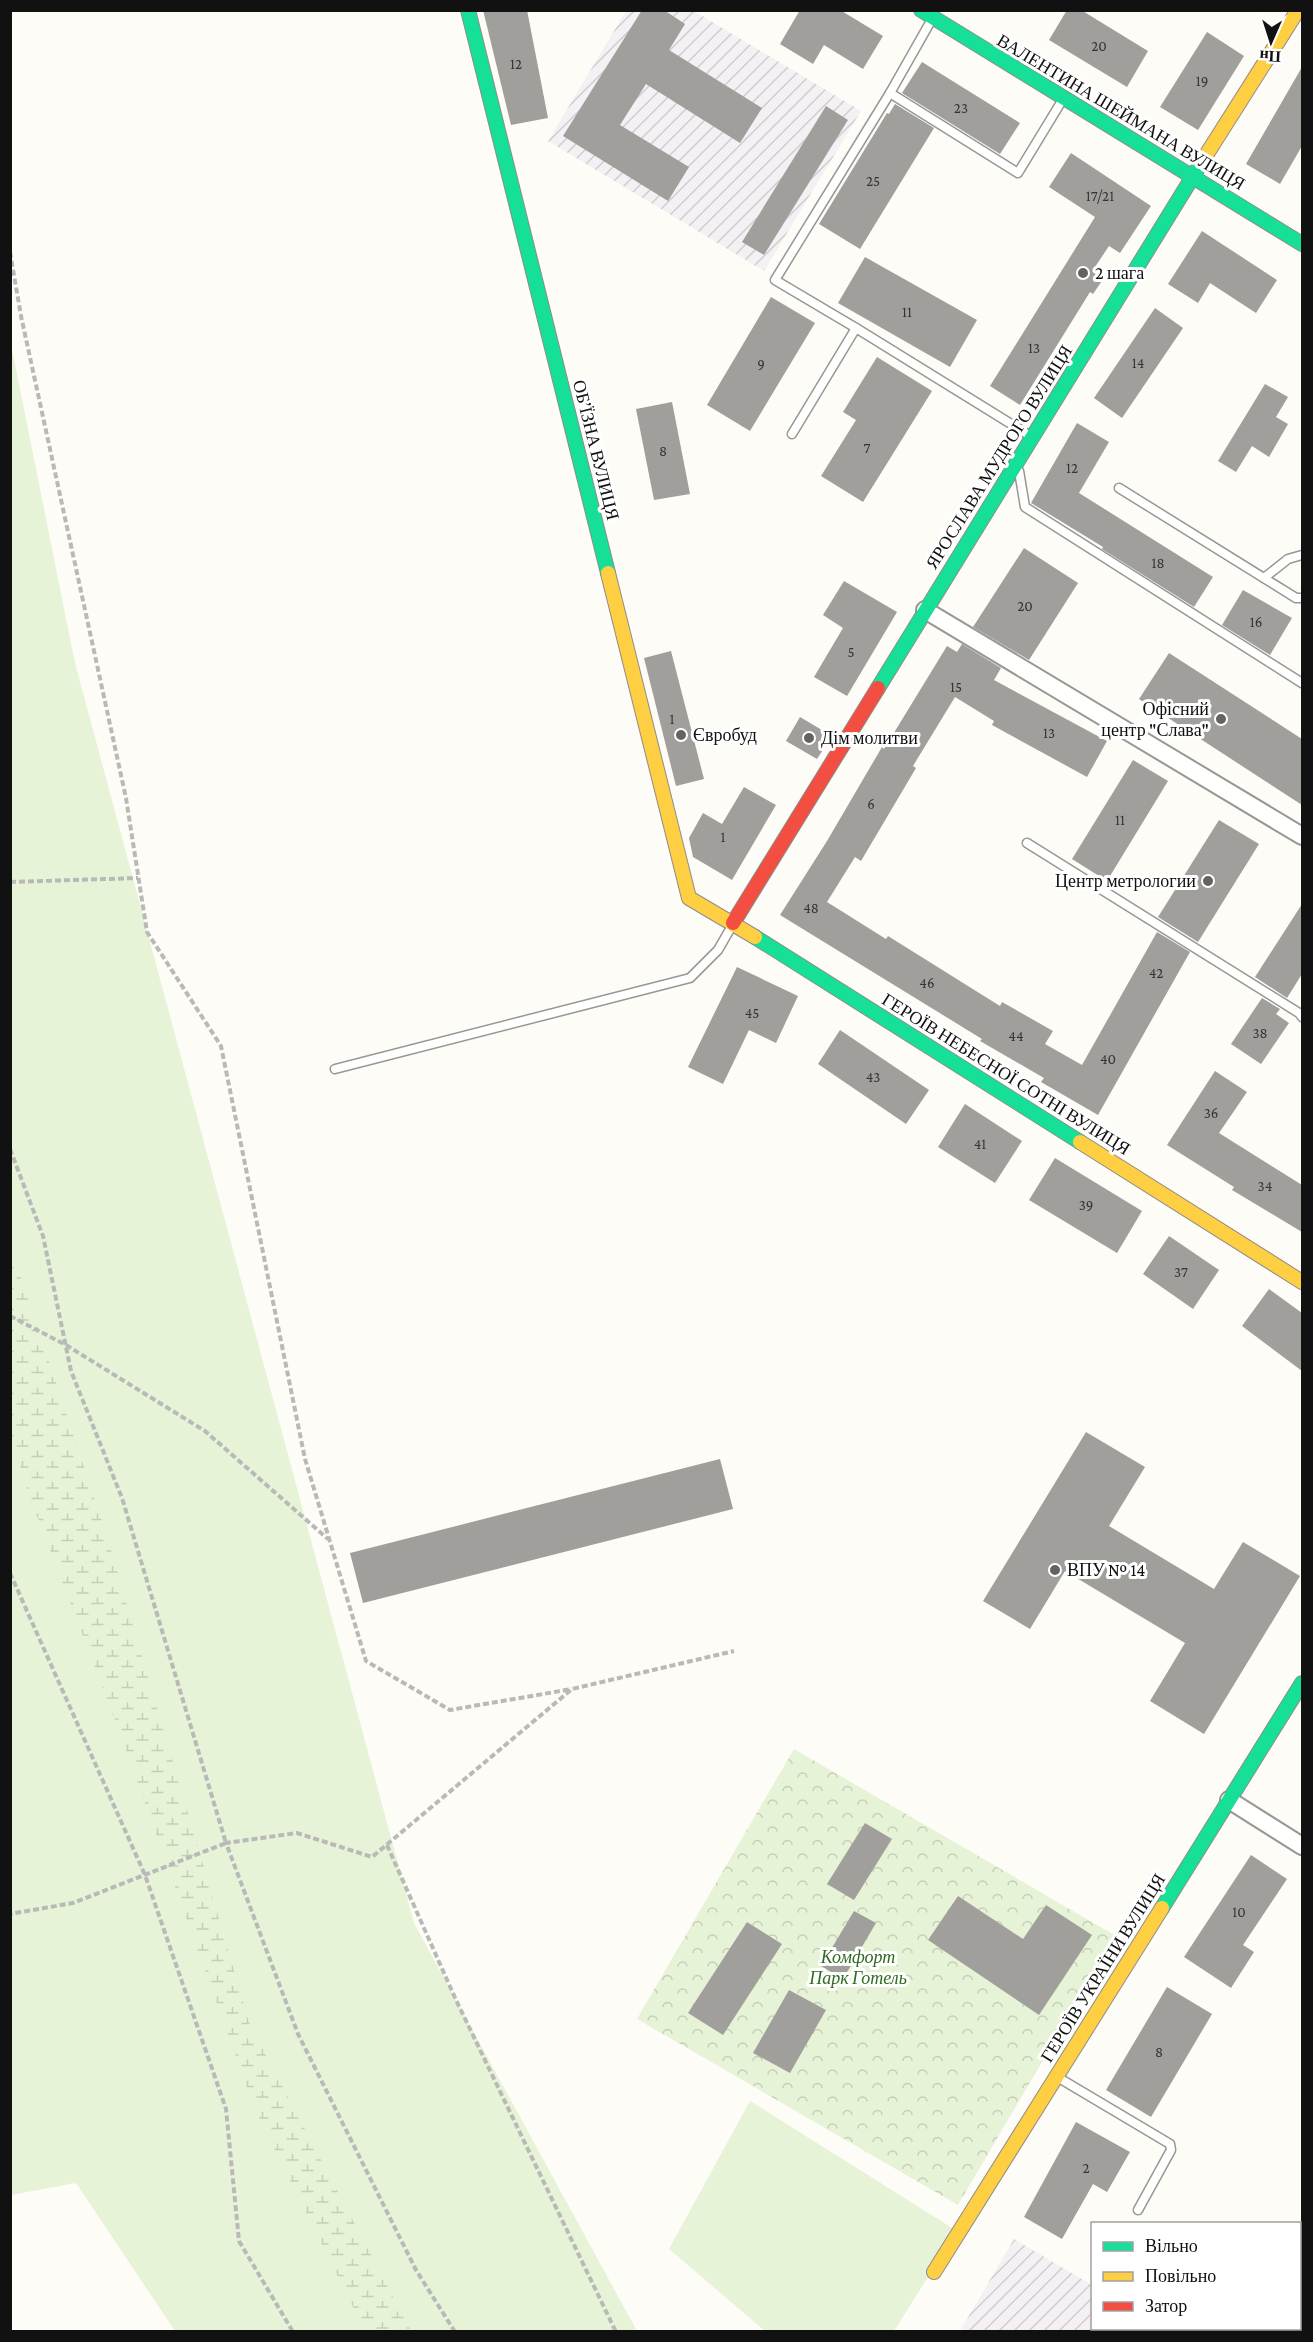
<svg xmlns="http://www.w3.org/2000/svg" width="1313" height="2342" viewBox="0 0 1313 2342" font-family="'Crimson Pro',serif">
  <defs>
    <pattern id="industrial-furrows" width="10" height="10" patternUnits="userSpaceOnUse" patternTransform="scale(1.5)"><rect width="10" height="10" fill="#f5f0f3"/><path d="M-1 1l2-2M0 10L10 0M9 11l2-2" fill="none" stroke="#d1cdcf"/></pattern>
    <pattern id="wetland-marsh" width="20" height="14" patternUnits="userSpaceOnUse" patternTransform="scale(1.5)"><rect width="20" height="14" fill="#e7f3d7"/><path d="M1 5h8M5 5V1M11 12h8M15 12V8" fill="none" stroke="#c5cfb8"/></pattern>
    <pattern id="park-crowns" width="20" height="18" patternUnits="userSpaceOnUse" patternTransform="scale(1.5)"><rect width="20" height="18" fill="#e7f3d7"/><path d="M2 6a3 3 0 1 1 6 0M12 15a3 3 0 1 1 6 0" fill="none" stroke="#c5cfb8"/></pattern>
  </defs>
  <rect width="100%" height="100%" fill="#fdfcf7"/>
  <!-- industrial -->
  <g fill="url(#industrial-furrows)">
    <polygon points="626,11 694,11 861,111 764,271 548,141"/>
    <polygon points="1014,2239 1092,2285 1092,2328 1100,2329 1098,2331 960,2331"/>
  </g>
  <!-- grass -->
  <g fill="#e7f3d7">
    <polygon points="10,339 75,663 414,1923 637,2331 175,2331 76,2183 11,2195"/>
    <polygon points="750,2101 957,2231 894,2331 765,2331 669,2249"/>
  </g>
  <!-- wetland -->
  <polygon fill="url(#wetland-marsh)" points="10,1245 105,1530 250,2025 411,2331 365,2331 255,2110 118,1728 26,1487 11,1434"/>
  <!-- park -->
  <polygon fill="url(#park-crowns)" points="794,1749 1116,1936 958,2205 637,2019"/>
  <!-- building -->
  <g fill="#a19f9c">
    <polygon points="483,10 527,10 548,118 511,125"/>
    <polygon points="642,10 664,10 685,24 669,50 762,108 740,143 646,84 620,125 689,167 668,201 563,136"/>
    <polygon points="800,10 840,10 883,36 863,69 824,45 813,64 780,44"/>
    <polygon points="1067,10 1081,10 1148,51 1127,87 1049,40"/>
    <polygon points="1207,32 1244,56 1198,130 1160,107"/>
    <polygon points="922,62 1020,123 1000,154 902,93"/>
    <polygon points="1302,67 1302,146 1280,184 1246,164"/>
    <polygon points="895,104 934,128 860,249 819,224 887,113 889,114"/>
    <polygon points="826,106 848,120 764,255 742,242"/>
    <polygon points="1071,153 1151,206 1120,253 1109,246 1095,267 1106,275 1093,294 1090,292 1020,405 990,386 1095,217 1049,187"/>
    <polygon points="1202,231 1277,280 1256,313 1210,283 1198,303 1168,284"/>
    <polygon points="865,257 977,320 950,367 838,303"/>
    <polygon points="771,297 815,323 750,431 707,405"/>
    <polygon points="1155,308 1183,328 1122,418 1094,398"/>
    <polygon points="877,357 932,391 863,502 821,476 856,420 843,412"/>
    <polygon points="1265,384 1288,397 1276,417 1288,424 1269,457 1252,446 1236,472 1218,461"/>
    <polygon points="672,402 690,494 654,500 636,409"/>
    <polygon points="1077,423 1109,442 1079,493 1213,577 1194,607 1102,549 1103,547 1031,503"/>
    <polygon points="1024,548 1078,583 1029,660 973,627"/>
    <polygon points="844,581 897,612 847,696 814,677 843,628 823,615"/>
    <polygon points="1243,590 1292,618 1270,655 1222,625"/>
    <polygon points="962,644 1001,668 994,680 1107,741 1087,777 992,725 994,721 955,697 913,766 916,768 861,861 855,857 827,902 886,939 888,936 1000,1006 1002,1002 1053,1031 1045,1044 1082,1065 1157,932 1190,952 1098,1115 1041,1082 1044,1078 980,1041 982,1039 780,915 827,841 882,747 884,749 947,646 957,652"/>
    <polygon points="671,651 704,779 676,786 644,658"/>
    <polygon points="1169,653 1302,739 1302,805 1139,699"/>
    <polygon points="800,717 832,736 817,759 786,741"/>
    <polygon points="1133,760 1168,781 1107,881 1072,859"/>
    <polygon points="744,787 776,805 732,880 693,857 689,838 703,813 722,824"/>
    <polygon points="1219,820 1259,844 1198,942 1158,917"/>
    <polygon points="1302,904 1302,974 1287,998 1255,977"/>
    <polygon points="737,967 798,996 776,1043 749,1030 723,1084 688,1067"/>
    <polygon points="1262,998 1280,1009 1276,1014 1289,1023 1261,1064 1231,1044"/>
    <polygon points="840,1030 929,1090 906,1124 818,1064"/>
    <polygon points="1215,1071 1247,1092 1219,1133 1302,1185 1302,1232 1232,1190 1234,1187 1167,1145"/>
    <polygon points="965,1104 1022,1141 995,1183 938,1147"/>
    <polygon points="1055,1158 1142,1211 1117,1253 1029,1200"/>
    <polygon points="1169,1236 1219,1270 1193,1309 1143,1274"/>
    <polygon points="1269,1289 1302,1313 1302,1371 1242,1326"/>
    <polygon points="1086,1432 1145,1467 1109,1526 1214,1589 1243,1542 1300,1576 1204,1734 1150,1701 1185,1643 1065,1571 1030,1629 983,1601"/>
    <polygon points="720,1459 733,1509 363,1603 350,1553"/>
    <polygon points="865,1823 892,1839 854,1900 827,1884"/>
    <polygon points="1251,1855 1287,1879 1243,1945 1254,1952 1231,1988 1184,1957"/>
    <polygon points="958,1896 1023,1939 1046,1905 1092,1935 1039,2015 928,1940"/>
    <polygon points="854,1911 876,1923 843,1979 821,1966"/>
    <polygon points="747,1922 782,1944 723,2035 688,2013"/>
    <polygon points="1167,1987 1212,2014 1151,2117 1106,2090"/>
    <polygon points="789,1990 826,2010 790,2073 753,2053"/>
    <polygon points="1076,2122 1130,2152 1107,2192 1093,2184 1062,2239 1024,2217"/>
  </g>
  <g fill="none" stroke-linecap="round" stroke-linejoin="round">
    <defs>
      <g id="lane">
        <polyline points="932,19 890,93 1018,173 1063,99"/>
        <polyline points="856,328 775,280 890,93"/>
        <polyline points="792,434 856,328 1032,437"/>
        <polyline points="1019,471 1025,507 1302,683"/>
        <polyline points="1119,488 1296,598 1302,598"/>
        <polyline points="1264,578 1288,559 1302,555"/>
        <polyline points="1027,843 1299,1013 1302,1017"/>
        <polyline points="335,1069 690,978 718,950 733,924"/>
        <polyline points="1059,2078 1170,2144 1171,2150 1138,2210"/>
      </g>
      <g id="street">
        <polyline points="925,610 1302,836"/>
        <polyline points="1229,1800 1302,1846"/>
      </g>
      <g id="fast">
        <polyline points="468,10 608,573"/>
        <polyline points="921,10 1302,244"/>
        <polyline points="878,688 1203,160"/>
        <polyline points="755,937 1080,1142"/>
        <polyline points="1162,1908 1302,1683"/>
      </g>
      <g id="slow">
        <polyline points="1203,160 1298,10"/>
        <polyline points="608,573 689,898 755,937"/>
        <polyline points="1080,1142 1302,1282"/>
        <polyline points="934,2272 1162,1908"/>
      </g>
      <polyline id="jam" points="733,923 878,688"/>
    </defs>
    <!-- lane casing -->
    <use href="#lane" stroke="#979795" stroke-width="11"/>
    <!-- street casing -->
    <use href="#street" stroke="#979795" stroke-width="20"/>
    <!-- fast casing -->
    <use href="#fast" stroke="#8e8d8b" stroke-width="16"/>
    <!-- slow casing -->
    <use href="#slow" stroke="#8e8d8b" stroke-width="16"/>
    <!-- jam casing -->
    <use href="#jam" stroke="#8e8d8b" stroke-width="16"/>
    <!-- path -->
    <g stroke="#b9b9b8" stroke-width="4" stroke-dasharray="6 3" stroke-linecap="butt">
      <polyline points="10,252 21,316 126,798 147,932 221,1046 305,1459 366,1661 450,1710 572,1689"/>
      <polyline points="10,882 138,878"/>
      <polyline points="10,1149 43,1236 71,1371 122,1498 226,1843 73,1903 10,1914"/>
      <polyline points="10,1316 66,1345 205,1431 328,1539"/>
      <polyline points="10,1573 145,1875 226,2109 239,2241 293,2332"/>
      <polyline points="387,1845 456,2000 616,2332"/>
      <polyline points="455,2332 416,2270 298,2034 226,1843 297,1833 372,1857 572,1689 734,1651"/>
    </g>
    <!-- lane -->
    <use href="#lane" stroke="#fffffe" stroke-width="8"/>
    <!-- street -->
    <use href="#street" stroke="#fffffe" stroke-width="16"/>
    <!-- fast -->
    <use href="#fast" stroke="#16e098" stroke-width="14"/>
    <!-- slow -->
    <use href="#slow" stroke="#ffcf43" stroke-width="14"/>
    <!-- jam -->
    <use href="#jam" stroke="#f24e42" stroke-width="14"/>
  </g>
  <!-- markers -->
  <g fill="#646362" stroke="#fff" stroke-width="2">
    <circle cx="1083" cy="273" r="6"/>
    <circle cx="1221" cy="719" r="6"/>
    <circle cx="681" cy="735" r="6"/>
    <circle cx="809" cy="738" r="6"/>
    <circle cx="1208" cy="881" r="6"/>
    <circle cx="1055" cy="1570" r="6"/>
  </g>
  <g text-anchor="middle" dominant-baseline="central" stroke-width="6" stroke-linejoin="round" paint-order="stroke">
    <!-- number labels -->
    <g font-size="15" fill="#353434">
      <text x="1099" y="46">20</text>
      <text x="516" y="64">12</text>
      <text x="1202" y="81">19</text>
      <text x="961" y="108">23</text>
      <text x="873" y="181">25</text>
      <text x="1100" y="196">17/21</text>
      <text x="907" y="312">11</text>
      <text x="1034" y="348">13</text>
      <text x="1138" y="363">14</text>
      <text x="761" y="364">9</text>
      <text x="867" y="448">7</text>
      <text x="663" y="451">8</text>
      <text x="1072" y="468">12</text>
      <text x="1158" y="563">18</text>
      <text x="1025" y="606">20</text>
      <text x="1256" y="622">16</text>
      <text x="851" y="652">5</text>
      <text x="956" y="687">15</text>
      <text x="672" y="719">1</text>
      <text x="1049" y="733">13</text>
      <text x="871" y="804">6</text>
      <text x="1120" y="820">11</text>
      <text x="723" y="837">1</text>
      <text x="811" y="908">48</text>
      <text x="1156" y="973">42</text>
      <text x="927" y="983">46</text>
      <text x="752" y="1013">45</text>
      <text x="1260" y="1033">38</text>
      <text x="1016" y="1036">44</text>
      <text x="1108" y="1059">40</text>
      <text x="873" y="1077">43</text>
      <text x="1211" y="1113">36</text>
      <text x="980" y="1144">41</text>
      <text x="1265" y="1186">34</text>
      <text x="1086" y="1205">39</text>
      <text x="1181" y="1272">37</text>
      <text x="1239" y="1912">10</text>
      <text x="1159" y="2052">8</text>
      <text x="1086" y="2168">2</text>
    </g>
    <!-- street labels -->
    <g font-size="18" fill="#111" stroke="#fff">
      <text transform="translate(1121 112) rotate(31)">ВАЛЕНТИНА ШЕЙМАНА ВУЛИЦЯ</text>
      <text transform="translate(596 450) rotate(76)">ОБ’ЇЗНА ВУЛИЦЯ</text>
      <text transform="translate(999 457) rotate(-58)">ЯРОСЛАВА МУДРОГО ВУЛИЦЯ</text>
      <text transform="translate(1006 1074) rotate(32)">ГЕРОЇВ НЕБЕСНОЇ СОТНІ ВУЛИЦЯ</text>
      <text transform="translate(1103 1968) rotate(-58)">ГЕРОЇВ УКРАЇНИ ВУЛИЦЯ</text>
    </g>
    <!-- poi labels -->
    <g font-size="18" fill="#111" stroke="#fff" text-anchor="start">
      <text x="1095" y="273">2 шага</text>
      <text x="1209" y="709" text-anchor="end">Офісний<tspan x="1209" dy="21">центр "Слава"</tspan></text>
      <text x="693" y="735">Євробуд</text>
      <text x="821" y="738">Дім молитви</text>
      <text x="1196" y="881" text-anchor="end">Центр метрологии</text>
      <text x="1067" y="1570">ВПУ № 14</text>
    </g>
    <!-- park labels -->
    <g font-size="18" font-style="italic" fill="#2f6b1f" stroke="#fff">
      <text x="858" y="1957">Комфорт<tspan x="858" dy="21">Парк Готель</tspan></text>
    </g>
  </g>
  <!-- border -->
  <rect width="1313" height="2342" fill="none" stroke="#111111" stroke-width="24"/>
  <!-- legend -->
  <rect x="1091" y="2222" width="210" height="108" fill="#ffffff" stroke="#a0a0a0" stroke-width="1.5"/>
  <rect x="1103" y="2242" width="30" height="9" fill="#16e098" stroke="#a0a0a0" stroke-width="1.5"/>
  <text x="1145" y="2252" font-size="18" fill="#111111">Вільно</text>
  <rect x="1103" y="2272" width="30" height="9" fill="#ffcf43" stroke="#a0a0a0" stroke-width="1.5"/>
  <text x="1145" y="2282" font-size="18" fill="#111111">Повільно</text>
  <rect x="1103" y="2302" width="30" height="9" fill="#f24e42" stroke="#a0a0a0" stroke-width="1.5"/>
  <text x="1145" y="2312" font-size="18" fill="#111111">Затор</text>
  <!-- north arrow -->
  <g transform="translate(1271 42) rotate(183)" stroke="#ffffff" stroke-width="4.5" paint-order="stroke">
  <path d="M0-4.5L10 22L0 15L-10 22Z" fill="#111111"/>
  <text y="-9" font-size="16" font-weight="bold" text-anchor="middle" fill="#111111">Пн</text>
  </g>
</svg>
